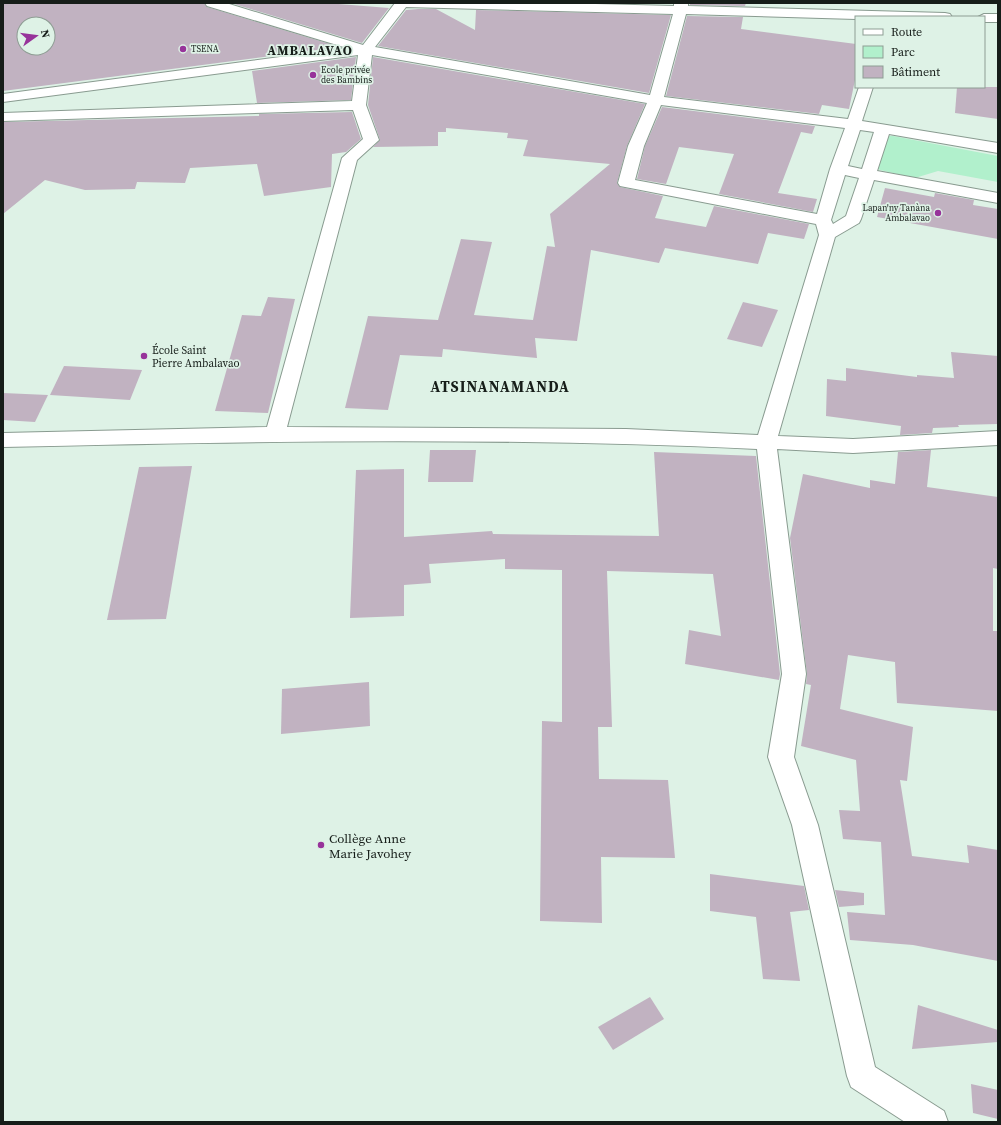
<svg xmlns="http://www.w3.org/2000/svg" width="1001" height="1125" viewBox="0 0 1001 1125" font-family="'Source Serif 4',serif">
  <rect width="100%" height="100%" fill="#def2e6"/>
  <!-- green -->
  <polygon fill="#b1f0cc" points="887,136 893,136 998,156 998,182 938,171 915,178 880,170 877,168"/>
  <!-- building -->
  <g fill="#c1b2c1" fill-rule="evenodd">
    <path d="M3,3H204L207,7L340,47L3,91ZM24,24H48V48H24Z"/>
    <polygon points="231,3 326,3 389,8 362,43"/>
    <polygon points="690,3 746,3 745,6 690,5"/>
    <polygon points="418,9 436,9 475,30 476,10 671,15 649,93 378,46 406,10"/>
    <polygon points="687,16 743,17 741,29 856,44 856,75 849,109 822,105 819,114 666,96"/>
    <polygon points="356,57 351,100 257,103 252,71"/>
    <polygon points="373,57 645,104 627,146 617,183 620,187 663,196 655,218 706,227 714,206 809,224 804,239 768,233 758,264 665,248 659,263 591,250 577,341 535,338 537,358 443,349 442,357 400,355 388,410 345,408 368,316 438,320 461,239 492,242 474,315 533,320 547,246 555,247 550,214 610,164 523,156 528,140 507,138 508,133 446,128 446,132 438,132 438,146 373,147 380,140 368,105"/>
    <polygon points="957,87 998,87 998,119 955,113"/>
    <polygon points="662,107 815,126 812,134 801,132 778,193 817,199 813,212 719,194 734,154 679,147 666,184 637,179 645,146"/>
    <polygon points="352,112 361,139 346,152 332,154 331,187 264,196 257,164 190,168 185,183 137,182 135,189 85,190 45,180 3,214 3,122 259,116 259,114"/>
    <polygon points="885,188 934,197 935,193 974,200 973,205 998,209 998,239 877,217"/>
    <polygon points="268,297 295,299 268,413 215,411 242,315 261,316"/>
    <polygon points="743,302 778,310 762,347 727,339"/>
    <polygon points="951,352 998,356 998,424 958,425 959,427 933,428 932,433 900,435 901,426 826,416 827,379 846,381 846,368 917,377 917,375 954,378"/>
    <polygon points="64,366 142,370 130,400 50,395"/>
    <polygon points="3,393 48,395 35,422 3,420"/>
    <polygon points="430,450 476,450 473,482 428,482"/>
    <polygon points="931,450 927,487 998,497 998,569 993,568 993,631 998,631 998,711 897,703 895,662 848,655 840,709 913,727 907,781 900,780 912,856 969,863 967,845 998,850 998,961 913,945 850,940 847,912 885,915 881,842 843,839 839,810 860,811 856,760 801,746 811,685 806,684 807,674 790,538 803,474 870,488 870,480 895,484 898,452"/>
    <polygon points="654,452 756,456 780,674 779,680 685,664 689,630 721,636 713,574 607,571 612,727 598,727 599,779 668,780 675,858 601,857 602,923 540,921 542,721 562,722 562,570 505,569 505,559 429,564 431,583 404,585 404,616 350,618 356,470 404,469 404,537 492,531 493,534 659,536"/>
    <polygon points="192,466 166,619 107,620 139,467"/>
    <polygon points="369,682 370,726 281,734 282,689"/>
    <polygon points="710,874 804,886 809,910 790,912 800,981 763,979 756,917 710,911"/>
    <polygon points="835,890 864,893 864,905 839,907"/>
    <polygon points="650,997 664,1019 613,1050 598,1027"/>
    <polygon points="918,1005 998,1030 998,1042 912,1049"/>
    <polygon points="971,1084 998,1090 998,1119 973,1113"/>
  </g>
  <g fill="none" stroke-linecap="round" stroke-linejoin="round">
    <defs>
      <g id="minor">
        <path d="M205,3H226L363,45L395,3H556L674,6V3H688V6L945,13L950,14L952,17H856V19L686,14L664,97L848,119L859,87H873L862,121L998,143V153L889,134L877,171L998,193V203L874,180L861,219L859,223L835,237L778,436L853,439L998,431V445L853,453L777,449L806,674L794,757L818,825L875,1067L944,1111L948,1122H905L851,1087L847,1076L792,825L768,757L782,674L757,449C506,437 254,441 3,447V433L267,427L342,158L363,139L353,110L3,121V113L352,101L358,55L3,102V94L347,48L207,6ZM406,7L673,14L650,95L375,47ZM372,55L647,103L628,146L618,183L620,186L816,224L819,235L758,435L626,429L287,427L357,160L379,140L366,105ZM661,105L845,128L830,169L817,214L635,180L644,146ZM860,130L874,132L862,169L848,166ZM845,175L859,178L846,216L833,224L831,220Z"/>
        <polygon points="984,14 998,14 998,22 984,22 984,17 978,17"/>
      </g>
    </defs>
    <!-- minor casing -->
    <use href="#minor" stroke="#899b90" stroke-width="2"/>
    <!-- minor -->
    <use href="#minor" fill="#fff" fill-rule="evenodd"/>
  </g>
  <!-- markers -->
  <g fill="#97339a" stroke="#def2e6" stroke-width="1.5">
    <circle cx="183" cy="49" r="4"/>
    <circle cx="313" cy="75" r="4"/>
    <circle cx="938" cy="213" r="4"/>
    <circle cx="144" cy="356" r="4"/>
    <circle cx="321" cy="845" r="4"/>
  </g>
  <g text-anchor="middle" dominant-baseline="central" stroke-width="3.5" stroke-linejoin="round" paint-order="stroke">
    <!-- far-poi labels -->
    <g font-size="9" fill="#161d19" stroke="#def2e6" text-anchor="start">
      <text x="191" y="49">TSENA</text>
      <text x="321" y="70">Ecole privée<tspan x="321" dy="10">des Bambins</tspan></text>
      <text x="930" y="208" text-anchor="end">Lapan'ny Tanàna<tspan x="930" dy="10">Ambalavao</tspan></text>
    </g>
    <!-- poi labels -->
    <g font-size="11" fill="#161d19" stroke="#def2e6" text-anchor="start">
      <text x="152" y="350">École Saint<tspan x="152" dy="13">Pierre Ambalavao</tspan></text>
    </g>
    <!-- far-district labels -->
    <g font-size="13" font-weight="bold" letter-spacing="1" fill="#161d19" stroke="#def2e6">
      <text x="310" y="50">AMBALAVAO</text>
    </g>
    <!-- near-poi labels -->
    <g font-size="13" fill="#161d19" stroke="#def2e6" text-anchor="start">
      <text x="329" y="838">Collège Anne<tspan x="329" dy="15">Marie Javohey</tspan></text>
    </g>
    <!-- district labels -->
    <g font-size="15" font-weight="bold" letter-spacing="1" fill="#161d19" stroke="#def2e6">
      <text x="500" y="386">ATSINANAMANDA</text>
    </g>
  </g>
  <!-- border -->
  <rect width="1001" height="1125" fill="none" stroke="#161d19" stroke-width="8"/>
  <!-- legend -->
  <rect x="855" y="16" width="130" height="72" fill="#def2e6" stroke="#8e9d94"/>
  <rect x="863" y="29" width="20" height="6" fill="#ffffff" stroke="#8e9d94"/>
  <text x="891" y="36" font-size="12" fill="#161d19">Route</text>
  <rect x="863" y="46" width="20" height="12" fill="#b1f0cc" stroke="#8e9d94"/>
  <text x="891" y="56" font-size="12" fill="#161d19">Parc</text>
  <rect x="863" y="66" width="20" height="12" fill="#c1b2c1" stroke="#8e9d94"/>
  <text x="891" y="76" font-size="12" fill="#161d19">Bâtiment</text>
  <!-- north arrow -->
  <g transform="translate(36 36) rotate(76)"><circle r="19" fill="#def2e6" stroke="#8e9d94"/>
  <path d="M0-3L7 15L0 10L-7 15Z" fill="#97339a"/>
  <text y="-6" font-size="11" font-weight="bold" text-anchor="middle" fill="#161d19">N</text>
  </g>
</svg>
